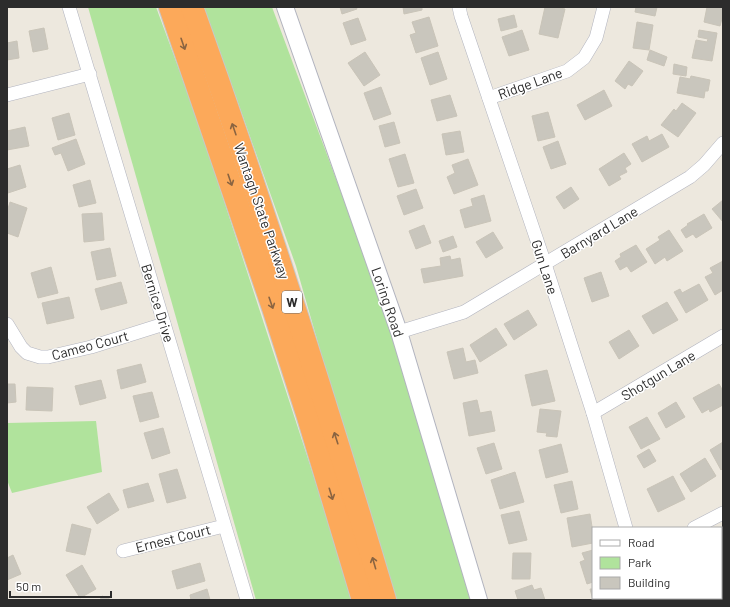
<svg xmlns="http://www.w3.org/2000/svg" width="730" height="607" viewBox="0 0 730 607" font-family="Barlow,sans-serif">
  <rect width="100%" height="100%" fill="#ede8de"/>
  <!-- green -->
  <g fill="#b0e39c">
    <polygon points="88,7 156,7 197,118 328,520 351,600 256,600"/>
    <polygon points="204,7 272,7 395,337 473,600 396,600 359,486 296,266"/>
    <polygon points="96,421 102,472 12,493 7,480 7,423"/>
  </g>
  <!-- building -->
  <g fill="#c9c6bd" stroke="#c9c4b8">
    <polygon points="340,7 356,7 357,9 342,14"/>
    <polygon points="403,7 422,7 422,10 404,14"/>
    <polygon points="545,7 555,7 565,9 558,38 539,34"/>
    <polygon points="636,7 657,7 655,16 635,12"/>
    <polygon points="707,7 723,7 723,15 720,26 704,22"/>
    <polygon points="514,15 517,27 501,31 498,19"/>
    <polygon points="429,17 438,46 416,53 410,35 416,33 412,22"/>
    <polygon points="358,18 366,40 351,45 343,23"/>
    <polygon points="637,22 653,25 649,50 633,48"/>
    <polygon points="44,28 48,49 33,52 29,31"/>
    <polygon points="522,30 529,50 509,56 502,37"/>
    <polygon points="699,30 717,33 712,61 692,58 696,40 707,42 708,39 698,37"/>
    <polygon points="17,41 19,58 7,60 7,43"/>
    <polygon points="650,50 667,57 664,66 647,60"/>
    <polygon points="365,52 380,75 364,86 348,63"/>
    <polygon points="438,52 447,79 430,85 421,58"/>
    <polygon points="629,61 643,71 632,86 628,84 625,89 615,81"/>
    <polygon points="674,64 687,67 686,76 673,74"/>
    <polygon points="691,76 710,80 708,91 705,91 704,98 677,93 680,77 690,79"/>
    <polygon points="381,87 391,114 374,120 364,93"/>
    <polygon points="604,90 612,106 585,120 577,105"/>
    <polygon points="450,95 457,116 437,121 431,100"/>
    <polygon points="682,103 696,113 678,137 661,125 674,109 676,111"/>
    <polygon points="548,112 555,137 538,141 532,116"/>
    <polygon points="69,113 75,135 58,140 52,118"/>
    <polygon points="394,122 400,143 385,147 379,126"/>
    <polygon points="25,127 29,146 7,150 7,131"/>
    <polygon points="460,131 464,152 446,155 442,134"/>
    <polygon points="662,134 669,147 642,162 632,144 647,136 649,141"/>
    <polygon points="76,139 85,164 68,171 61,153 55,155 52,148"/>
    <polygon points="558,141 566,164 551,169 543,147"/>
    <polygon points="624,153 631,164 625,168 627,172 619,176 621,179 609,186 599,169"/>
    <polygon points="405,154 414,183 398,187 389,159"/>
    <polygon points="468,159 478,185 454,194 447,177 455,173 452,165"/>
    <polygon points="20,165 26,187 8,193 7,169"/>
    <polygon points="90,180 96,203 79,207 73,185"/>
    <polygon points="571,187 579,199 564,209 556,197"/>
    <polygon points="416,189 423,208 404,215 397,196"/>
    <polygon points="484,195 491,221 465,228 460,210 473,206 471,199"/>
    <polygon points="723,200 723,222 712,209"/>
    <polygon points="10,202 27,208 18,237 7,233 7,212"/>
    <polygon points="102,213 104,240 84,242 82,214"/>
    <polygon points="704,214 712,228 696,238 693,234 686,238 681,230 688,225 687,224"/>
    <polygon points="424,225 431,243 416,249 409,231"/>
    <polygon points="669,230 683,251 667,261 665,257 655,264 646,249 660,240 658,237"/>
    <polygon points="493,232 503,248 486,258 476,242"/>
    <polygon points="453,236 457,247 443,252 439,241"/>
    <polygon points="636,245 647,262 631,272 627,266 620,270 615,261 621,257 620,254"/>
    <polygon points="110,248 116,276 97,280 91,252"/>
    <polygon points="450,256 451,260 460,258 463,276 424,283 421,269 441,266 440,258"/>
    <polygon points="723,261 723,290 715,295 705,277 713,273 710,268"/>
    <polygon points="51,267 58,293 38,298 31,273"/>
    <polygon points="601,272 609,296 592,302 584,278"/>
    <polygon points="121,282 127,303 101,310 95,289"/>
    <polygon points="699,284 708,300 686,313 674,292 680,289 682,293"/>
    <polygon points="69,297 74,318 47,324 42,303"/>
    <polygon points="667,302 678,320 653,334 642,316"/>
    <polygon points="528,310 537,325 514,340 504,324"/>
    <polygon points="496,328 507,345 480,362 470,345"/>
    <polygon points="629,330 639,346 619,359 609,342"/>
    <polygon points="463,348 466,362 475,360 478,373 454,379 447,352"/>
    <polygon points="141,364 146,382 121,389 117,370"/>
    <polygon points="547,370 555,401 532,406 525,375"/>
    <polygon points="101,380 106,398 80,405 75,386"/>
    <polygon points="7,384 15,384 16,402 7,403"/>
    <polygon points="719,384 723,391 723,405 710,412 709,409 702,413 693,398"/>
    <polygon points="27,387 53,388 52,411 26,410"/>
    <polygon points="152,392 159,417 140,422 133,396"/>
    <polygon points="477,400 480,413 491,411 495,431 469,436 463,403"/>
    <polygon points="676,402 685,417 666,428 658,413"/>
    <polygon points="540,409 561,411 557,437 546,436 547,433 537,432"/>
    <polygon points="647,417 660,439 641,449 629,427"/>
    <polygon points="163,428 170,453 152,459 144,433"/>
    <polygon points="723,442 723,468 721,470 710,450"/>
    <polygon points="494,443 502,469 486,474 477,448"/>
    <polygon points="561,444 568,472 546,478 539,450"/>
    <polygon points="649,449 656,461 644,468 637,456"/>
    <polygon points="705,458 716,476 691,492 680,474"/>
    <polygon points="177,469 186,498 167,503 159,474"/>
    <polygon points="515,472 524,502 500,509 491,480"/>
    <polygon points="673,476 685,499 658,512 647,489"/>
    <polygon points="572,481 578,509 561,513 554,485"/>
    <polygon points="148,483 154,501 128,508 123,490"/>
    <polygon points="109,493 119,510 97,524 87,507"/>
    <polygon points="519,511 527,540 509,544 501,515"/>
    <polygon points="590,514 593,533 593,543 572,547 567,518"/>
    <polygon points="72,524 91,529 85,555 66,551"/>
    <polygon points="593,550 593,582 587,584 580,562 585,560 582,553"/>
    <polygon points="513,553 531,553 530,579 512,579"/>
    <polygon points="13,555 21,574 7,580 7,558"/>
    <polygon points="200,563 205,581 177,589 172,571"/>
    <polygon points="82,565 96,589 80,598 66,575"/>
    <polygon points="532,585 534,590 541,588 545,600 518,600 515,591"/>
    <polygon points="207,589 210,600 191,600 190,595"/>
    <polygon points="590,589 593,589 593,598 614,598 615,600 593,600"/>
    <polygon points="102,596 112,600 100,600"/>
  </g>
  <g fill="none" stroke-linecap="round" stroke-linejoin="round">
    <defs>
      <g id="minor">
        <polyline points="69,7 247,600"/>
        <polyline points="459,7 461,16 545,264 593,413 626,528"/>
        <polyline points="7,95 90,74"/>
        <polyline points="489,98 567,71 584,58 596,38 604,7"/>
        <polyline points="7,324 21,347 27,353 40,357 48,357 91,347 164,324"/>
        <polyline points="399,332 464,312 690,177 704,165 723,143"/>
        <polyline points="593,413 723,336"/>
        <polyline points="694,528 723,513"/>
        <polyline points="123,551 224,526"/>
        <polyline points="646,598 646,600"/>
      </g>
      <polyline id="tertiary" points="285,7 399,332 479,600"/>
      <g id="motorway">
        <polyline points="170,7 273,308 308,417 363,600"/>
        <path d="M192,7C262,202 326,401 385,600"/>
      </g>
    </defs>
    <!-- minor casing -->
    <use href="#minor" stroke="#b2b4bf" stroke-width="14"/>
    <!-- tertiary casing -->
    <use href="#tertiary" stroke="#b2b4bf" stroke-width="18"/>
    <!-- motorway casing -->
    <use href="#motorway" stroke="#c8c8c8" stroke-width="24"/>
    <!-- minor -->
    <use href="#minor" stroke="#fff" stroke-width="13"/>
    <!-- tertiary -->
    <use href="#tertiary" stroke="#fff" stroke-width="16"/>
    <!-- motorway -->
    <use href="#motorway" stroke="#fca95a" stroke-width="22"/>
  </g>
  <!-- one-way arrows -->
  <defs><path id="oneway-shaft" d="M-6 0H5M1.5-3L5.5 0L1.5 3" fill="none" stroke-width="1.6" stroke-linecap="round" stroke-linejoin="round"/></defs>
  <g stroke="#8a6441">
    <use href="#oneway-shaft" transform="translate(183 44) rotate(71)"/>
    <use href="#oneway-shaft" transform="translate(234 129) rotate(-109)"/>
    <use href="#oneway-shaft" transform="translate(230 180) rotate(71)"/>
    <use href="#oneway-shaft" transform="translate(271 303) rotate(71)"/>
    <use href="#oneway-shaft" transform="translate(336 438) rotate(-108)"/>
    <use href="#oneway-shaft" transform="translate(331 494) rotate(73)"/>
    <use href="#oneway-shaft" transform="translate(374 563) rotate(-106)"/>
  </g>
  <g text-anchor="middle" dominant-baseline="central" stroke-width="3" stroke-linejoin="round" paint-order="stroke">
    <!-- shield labels -->
    <rect fill="#fff" stroke="#6b6b6b" stroke-width="1" x="282" y="291" width="20" height="22" rx="3"/>
    <g font-size="13" font-weight="bold" fill="#2c2c2c">
      <text x="292" y="302">W</text>
    </g>
    <!-- street labels -->
    <g font-size="14" fill="#2c2c2c" stroke="#fff">
      <text transform="translate(530 83) rotate(-20)">Ridge Lane</text>
      <text transform="translate(262 211) rotate(71)">Wantagh State Parkway</text>
      <text transform="translate(599 232) rotate(-31)">Barnyard Lane</text>
      <text transform="translate(545 267) rotate(72)">Gun Lane</text>
      <text transform="translate(388 302) rotate(71)">Loring Road</text>
      <text transform="translate(158 303) rotate(73)">Bernice Drive</text>
      <text transform="translate(90 345) rotate(-15)">Cameo Court</text>
      <text transform="translate(658 375) rotate(-31)">Shotgun Lane</text>
      <text transform="translate(173 538) rotate(-14)">Ernest Court</text>
    </g>
  </g>
  <!-- border -->
  <rect width="730" height="607" fill="none" stroke="#2c2c2c" stroke-width="16"/>
  <!-- legend -->
  <rect x="592" y="527" width="130" height="72" fill="#ffffff" stroke="#ababab"/>
  <rect x="600" y="540" width="20" height="6" fill="#ffffff" stroke="#ababab"/>
  <text x="628" y="547" font-size="12" fill="#2c2c2c">Road</text>
  <rect x="600" y="557" width="20" height="12" fill="#b0e39c" stroke="#ababab"/>
  <text x="628" y="567" font-size="12" fill="#2c2c2c">Park</text>
  <rect x="600" y="577" width="20" height="12" fill="#c9c6bd" stroke="#ababab"/>
  <text x="628" y="587" font-size="12" fill="#2c2c2c">Building</text>
  <!-- scale -->
  <path d="M10 591v6h101v-6" fill="none" stroke="#2c2c2c" stroke-width="2"/>
  <text x="16" y="591" font-size="12" fill="#2c2c2c" stroke="#ffffff" stroke-width="3" paint-order="stroke">50 m</text>
</svg>
